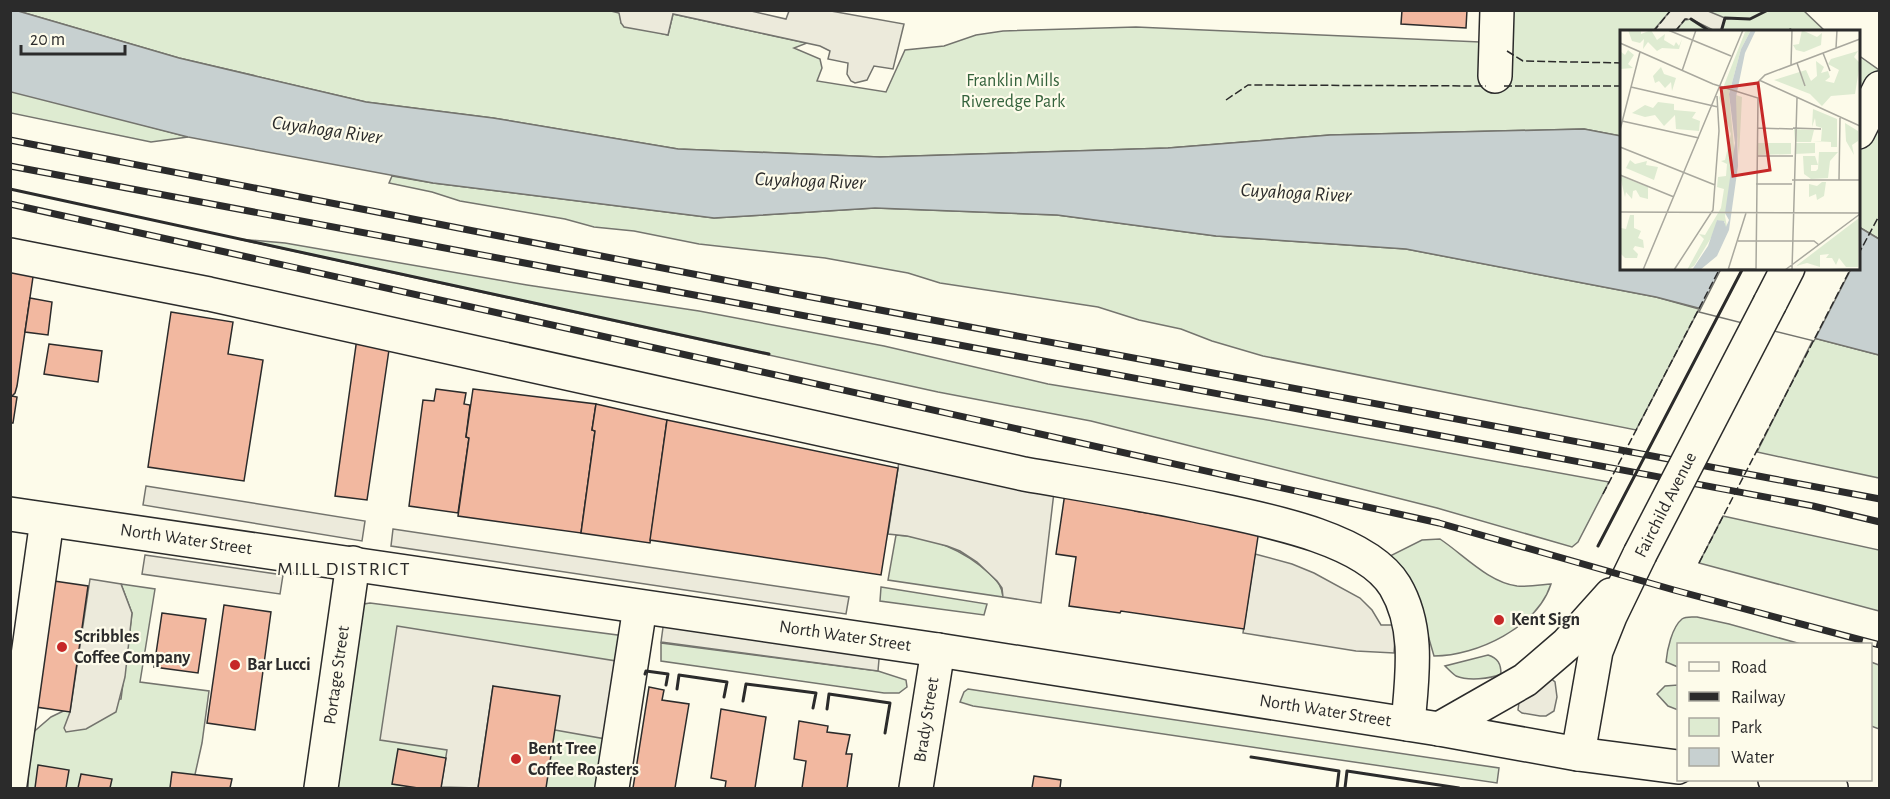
<svg xmlns="http://www.w3.org/2000/svg" width="1890" height="799" viewBox="0 0 1890 799" font-family="'Alegreya Sans',sans-serif">
  <rect width="100%" height="100%" fill="#fdfbea"/>
  <!-- green -->
  <g fill="#deebd1" stroke="#74746e" stroke-width="1.5">
    <polygon points="611,10 620,13 621,23 668,35 673,14 807,43 794,48 820,59 822,68 817,81 886,92 905,50 944,46 976,35 1003,31 1136,27 1480,42 1482,11 1803,10 1825,31 1622,32 1621,136 1584,129 1330,135 1168,148 880,157 678,149 493,118 366,102 179,58 18,11"/>
    <polygon points="1858,55 1879,70 1879,239 1859,227"/>
    <polygon points="10,89 188,137 151,142 11,113"/>
    <polygon points="392,176 433,183 714,218 875,208 1057,215 1216,236 1406,249 1656,297 1699,309 1636,430 1263,356 1212,341 1181,329 1139,320 1098,307 940,283 908,273 825,258 699,244 634,231 594,227 565,219 460,201 432,192 389,183"/>
    <polygon points="238,239 285,243 527,285 699,311 884,346 1048,384 1262,419 1609,482 1578,542 1572,547 1437,508 1091,421 938,392"/>
    <polygon points="1814,338 1879,355 1879,478 1757,452"/>
    <polygon points="1723,516 1879,550 1879,611 1699,563"/>
    <path d="M896,535C931,537 964,550 990,574C998,582 1002,586 1003,597L888,580Z"/>
    <path d="M1440,539C1464,555 1488,582 1517,586C1528,587 1540,585 1551,584C1537,627 1477,656 1434,656L1423,618L1390,556L1422,540Z"/>
    <polygon points="121,584 155,589 140,682 209,691 202,743 192,788 28,788 30,735 51,717 84,701 121,699 132,613"/>
    <polygon points="881,587 987,604 984,615 880,601"/>
    <polygon points="370,603 625,636 606,788 335,788 364,604"/>
    <path d="M1697,617L1729,624L1801,644H1678V667L1666,662C1667,650 1672,627 1682,619C1686,616 1692,617 1697,617Z"/>
    <polygon points="661,643 878,671 906,680 907,687 899,693 884,693 661,661"/>
    <path d="M1488,655C1498,658 1501,664 1501,674C1490,679 1468,681 1456,676C1453,674 1448,669 1445,666Z"/>
    <polygon points="1871,662 1879,665 1879,729 1871,726"/>
    <polygon points="1678,685 1678,710 1668,706 1657,694 1665,686"/>
    <polygon points="968,689 1499,768 1497,783 973,706 960,702 964,692"/>
  </g>
  <!-- parking -->
  <g fill="#eceadb" stroke="#74746e" stroke-width="1.5">
    <polygon points="747,10 786,19 789,11 831,11 904,24 893,69 874,66 867,80 855,83 851,81 847,74 848,63 828,59 830,51 820,46 673,14 668,35 624,27 621,23 619,13 611,11"/>
    <polygon points="1671,10 1708,11 1725,18 1721,31 1715,31 1691,19 1685,20 1675,31 1653,31"/>
    <polygon points="900,455 1054,492 1041,603 1003,597 1002,588 997,581 977,562 960,551 947,546 907,536 888,534"/>
    <polygon points="146,486 365,521 362,541 143,505"/>
    <polygon points="393,529 668,570 849,597 846,614 391,546"/>
    <polygon points="1255,554 1292,564 1314,573 1360,598 1372,610 1381,625 1396,625 1394,653 1356,651 1243,633"/>
    <polygon points="145,555 283,575 280,594 142,574"/>
    <polygon points="90,579 121,584 132,613 125,677 116,712 86,729 66,732 64,728 70,712"/>
    <polygon points="664,620 880,648 878,671 661,642"/>
    <polygon points="397,626 616,661 606,739 555,730 493,686 478,788 441,787 447,750 380,740"/>
    <polygon points="1548,676 1555,682 1557,697 1554,711 1546,716 1540,716 1522,713 1518,710 1519,702"/>
  </g>
  <!-- water -->
  <polygon fill="#c7d0d0" stroke="#74746e" stroke-width="1.5" points="10,11 18,11 179,58 366,102 493,118 678,149 880,157 1168,148 1330,135 1584,129 1621,136 1622,268 1858,268 1859,227 1879,239 1879,355 1656,297 1406,249 1216,236 1057,215 875,208 714,218 433,183 188,137 11,92"/>
  <!-- pier -->
  <polygon fill="#fdfbea" stroke="#74746e" stroke-width="1.5" points="1721,269 1851,269 1814,341 1699,312"/>
  <!-- building -->
  <g fill="#f2b8a0" stroke="#2b2b2b" stroke-width="1.5">
    <polygon points="1402,10 1467,10 1466,28 1401,24"/>
    <polygon points="10,264 34,270 17,386 15,393 11,397"/>
    <polygon points="30,298 52,302 48,335 25,332"/>
    <polygon points="171,312 233,322 228,354 263,360 244,481 148,467"/>
    <polygon points="357,338 390,343 367,500 335,496"/>
    <polygon points="49,344 102,351 98,382 44,374"/>
    <polygon points="436,389 466,393 464,404 470,405 466,437 469,438 458,513 409,506 423,400 434,401"/>
    <polygon points="473,389 596,404 592,430 595,431 581,533 458,516 469,438 466,437"/>
    <polygon points="12,396 17,397 13,423 10,423 10,397"/>
    <polygon points="596,404 667,420 650,543 581,533 595,431 592,430"/>
    <polygon points="667,420 898,468 881,575 650,540"/>
    <polygon points="1065,493 1136,504 1135,511 1259,530 1244,629 1121,611 1120,613 1069,606 1076,557 1056,554"/>
    <polygon points="54,581 88,586 70,712 36,707"/>
    <polygon points="224,605 271,612 255,730 207,723"/>
    <polygon points="162,613 206,619 198,673 154,667"/>
    <polygon points="493,686 560,696 546,788 478,788"/>
    <polygon points="649,687 664,690 662,700 689,704 675,788 633,788"/>
    <polygon points="721,709 766,717 755,788 725,788 726,781 711,778"/>
    <polygon points="799,721 828,726 827,732 850,735 846,754 852,754 847,788 802,788 806,761 794,759"/>
    <polygon points="398,749 446,758 441,788 418,788 392,784"/>
    <polygon points="38,765 69,770 66,788 35,788"/>
    <polygon points="172,772 232,779 230,788 170,788"/>
    <polygon points="81,774 112,779 110,788 78,788"/>
    <polygon points="1034,776 1061,780 1060,788 1032,788"/>
  </g>
  <g fill="none" stroke-linecap="round" stroke-linejoin="round">
    <defs>
      <g id="minor">
        <polyline points="1495,76 1497,10"/>
        <path d="M10,255L209,294L1024,474C1081,484 1138,493 1195,505C1250,517 1364,535 1395,586C1420,628 1412,677 1408,724"/>
        <polyline points="1578,754 1678,767"/>
        <polyline points="1775,780 1831,788"/>
        <polyline points="10,784 47,520"/>
        <path id="s1" d="M321,788L353,563"/>
        <polyline points="612,788 640,607"/>
        <path id="s2" d="M916,788L938,650"/>
      </g>
      <g id="major">
        <polyline points="1858,132 1880,88"/>
        <polyline points="1770,303 1788,268"/>
        <path id="s3" d="M10,514L938,650L1439,729L1578,754L1596,651L1610,616L1640,554"/>
        <polyline points="1439,729 1525,680 1567,644 1611,595"/>
      </g>
    </defs>
    <!-- minor casing -->
    <use href="#minor" stroke="#2b2b2b" stroke-width="36"/>
    <!-- major casing -->
    <use href="#major" stroke="#2b2b2b" stroke-width="36"/>
    <!-- minor -->
    <use href="#minor" stroke="#fdfbea" stroke-width="33"/>
    <!-- major -->
    <use href="#major" stroke="#fdfbea" stroke-width="33"/>
    <defs>
      <g id="rail">
        <polyline points="10,140 790,293 1880,499"/>
        <polyline points="10,166 1813,506 1880,522"/>
        <polyline points="10,204 1439,523 1674,590 1880,645"/>
      </g>
    </defs>
    <!-- rail casing -->
    <use href="#rail" stroke="#2b2b2b" stroke-width="7"/>
    <!-- rail -->
    <use href="#rail" stroke="#fdfbea" stroke-width="4.5" stroke-dasharray="14" stroke-linecap="butt"/>
    <defs>
      <polyline id="major-bridge" points="1640,554 1770,303"/>
    </defs>
    <!-- major-bridge casing -->
    <use href="#major-bridge" stroke="#2b2b2b" stroke-width="36" stroke-linecap="butt"/>
    <!-- major-bridge -->
    <use href="#major-bridge" stroke="#fdfbea" stroke-width="33"/>
    <!-- fence -->
    <g stroke="#2b2b2b" stroke-width="1.5" stroke-dasharray="8 3" stroke-linecap="butt">
      <polyline points="1819,31 1819,32"/>
      <polyline points="1653,32 1671,10"/>
      <polyline points="1675,32 1685,19 1691,19"/>
      <polyline points="1507,51 1523,61 1622,63"/>
      <polyline points="1504,86 1622,86"/>
      <polyline points="1226,100 1248,85 1486,86"/>
      <polyline points="1858,255 1880,214"/>
      <polyline points="1603,494 1720,268"/>
      <polyline points="1699,563 1851,268"/>
    </g>
    <!-- wall -->
    <g stroke="#2b2b2b" stroke-width="3">
      <polyline points="1691,19 1711,32"/>
      <polyline points="1721,32 1725,18 1750,19 1768,10"/>
      <polyline points="1786,32 1790,30 1795,32"/>
      <polyline points="10,189 769,354"/>
      <polyline points="1598,546 1743,268"/>
      <polyline points="645,674 646,671 668,674 666,685"/>
      <polyline points="677,689 679,675 727,682 724,697"/>
      <polyline points="743,701 746,684 816,693 813,708"/>
      <polyline points="827,709 829,694 890,703 885,733"/>
      <polyline points="1251,757 1339,771 1337,788"/>
      <polyline points="1345,788 1347,771 1459,788"/>
    </g>
  </g>
  <!-- markers -->
  <g fill="#c62828" stroke="#fdfbea" stroke-width="2">
    <circle cx="1499" cy="620" r="6"/>
    <circle cx="62" cy="647" r="6"/>
    <circle cx="235" cy="665" r="6"/>
    <circle cx="516" cy="759" r="6"/>
  </g>
  <g text-anchor="middle" dominant-baseline="central" stroke-width="4.5" stroke-linejoin="round" paint-order="stroke">
    <!-- park labels -->
    <g font-size="18" fill="#34623c" stroke="#fdfbea">
      <text x="1013" y="81">Franklin Mills<tspan x="1013" dy="21">Riveredge Park</tspan></text>
    </g>
    <!-- street labels -->
    <g font-size="18" fill="#2b2b2b" stroke="#fdfbea">
      <text transform="translate(1666 505) rotate(-63)">Fairchild Avenue</text>
      <text stroke="none"><textPath href="#s3" startOffset="178">North Water Street</textPath></text>
      <text stroke="none"><textPath href="#s3" startOffset="844">North Water Street</textPath></text>
      <text stroke="none"><textPath href="#s1" startOffset="114">Portage Street</textPath></text>
      <text stroke="none"><textPath href="#s3" startOffset="1330">North Water Street</textPath></text>
      <text stroke="none"><textPath href="#s2" startOffset="69">Brady Street</textPath></text>
    </g>
    <!-- poi labels -->
    <g font-size="18" font-weight="bold" fill="#2b2b2b" stroke="#fdfbea" text-anchor="start">
      <text x="1511" y="620">Kent Sign</text>
      <text x="74" y="637">Scribbles<tspan x="74" dy="21">Coffee Company</tspan></text>
      <text x="247" y="665">Bar Lucci</text>
      <text x="528" y="749">Bent Tree<tspan x="528" dy="21">Coffee Roasters</tspan></text>
    </g>
    <!-- water labels -->
    <g font-size="20" font-style="italic" fill="#2b2b2b" stroke="#fdfbea">
      <text transform="translate(327 130) rotate(8)">Cuyahoga River</text>
      <text transform="translate(810 181) rotate(2)">Cuyahoga River</text>
      <text transform="translate(1296 193) rotate(3)">Cuyahoga River</text>
    </g>
    <!-- neighbourhood labels -->
    <g font-size="20" letter-spacing="1.5" fill="#2b2b2b" stroke="#fdfbea">
      <text x="344" y="569">MILL DISTRICT</text>
    </g>
  </g>
  <!-- overview -->
  <g transform="translate(1620 30)">
    <rect width="240" height="240" fill="#fdfbea"/>
    <path d="M8,0H21V4L31,0L37,10L45,4L44,10L54,16L56,12L59,16L62,9L59,19L42,18L37,21L28,12L23,19L24,9L20,13L12,11ZM131,0L121,19L109,64L115,128L105,186L107,197L103,199L105,192L97,190L95,201L102,200L94,203L74,236L67,240L84,209L79,204L85,205L101,178L104,159L97,157L98,147L106,146L107,134L101,131L105,130L111,104L99,68L125,2ZM182,0L197,7L202,3L201,15L184,22L176,20L173,15L179,14ZM8,20L14,25L8,34L13,38L0,39V21L5,25ZM238,21L234,27L240,33L235,64L211,66L202,76L190,64L154,50L186,40L191,51L197,46L196,31L204,37L201,43L208,41L210,47L205,51L214,53L219,40L208,34L211,29ZM41,37L44,44L56,48L52,61L51,52L45,58L39,51L35,53L33,46ZM116,65L122,67L119,126L116,95ZM38,72L54,74V80L76,82L72,88L80,91L79,101L56,99L55,85L44,96L35,85L25,87L12,83L25,75L33,78ZM193,79L217,89V117H211V112L192,111H201L202,98L196,96L195,88L192,97ZM225,93L238,101V111L232,115L234,125L226,111ZM174,99L194,100L191,112H175ZM138,113H171V124L138,125ZM175,113H195V123L175,124ZM199,122H218L210,131L208,148L191,149L184,144L183,126H195L198,135H191V141H196L198,139ZM10,130L15,134L27,131L26,135L38,137L34,150L6,138ZM0,146L28,157V169L20,167L16,160L13,161L12,169L6,162L5,167ZM202,152H206L204,166L197,170L196,164L189,167V154L197,156ZM10,185H14V198L21,201L18,208L23,210L24,218L15,216L13,219L18,224L17,228H5L0,223V189L1,198L6,199ZM239,188L238,237H226L219,228L216,235L212,228H206L209,224L200,225V237L187,233L176,236Z" fill="#deebd1"/>
    <path d="M131,0H136L125,23L116,67L118,136L109,200L97,226L80,240H72L88,216L97,190L104,191L106,197L109,190L105,183L115,113L109,64L121,19Z" fill="#c7d0d0"/>
    <path fill="none" stroke="#a9a89e" stroke-width="1.5" d="M48,0L111,26M0,13L93,54L138,68L136,240M216,18L217,0M203,23L210,41M177,33L185,56M171,35L172,0M62,41L76,0M139,50L240,96M138,52L145,45L240,9M11,57L98,77M2,91L79,108M137,98L173,99M173,98L201,99M0,100L20,22M0,117L95,155M137,126H173M0,145L54,167M172,150H240M219,150L220,88M136,154H172M0,182L240,183M118,211H194L199,215M108,239H136M23,240L123,0M54,240L93,180L99,101L97,66M108,240L126,183M165,240L240,184M172,240L177,68M198,240L240,239M240,240V196"/>
    <path fill="#c62828" fill-opacity="0.15" stroke="#c62828" stroke-width="3" d="M138,53L150,140L113,146L101,58Z"/>
    <rect width="240" height="240" fill="none" stroke="#2b2b2b" stroke-width="3"/>
  </g>
  <!-- border -->
  <rect width="1890" height="799" fill="none" stroke="#2b2b2b" stroke-width="24"/>
  <!-- legend -->
  <rect x="1677" y="643" width="195" height="138" fill="#fdfbea" stroke="#a9a89e" stroke-width="1.5"/>
  <rect x="1689" y="662" width="30" height="9" fill="#fdfbea" stroke="#a9a89e" stroke-width="1.5"/>
  <text x="1731" y="673" font-size="18" fill="#2b2b2b">Road</text>
  <rect x="1689" y="692" width="30" height="9" fill="#2b2b2b" stroke="#a9a89e" stroke-width="1.5"/>
  <text x="1731" y="703" font-size="18" fill="#2b2b2b">Railway</text>
  <rect x="1689" y="718" width="30" height="18" fill="#deebd1" stroke="#a9a89e" stroke-width="1.5"/>
  <text x="1731" y="733" font-size="18" fill="#2b2b2b">Park</text>
  <rect x="1689" y="748" width="30" height="18" fill="#c7d0d0" stroke="#a9a89e" stroke-width="1.5"/>
  <text x="1731" y="763" font-size="18" fill="#2b2b2b">Water</text>
  <!-- scale -->
  <path d="M21 45v9h104v-9" fill="none" stroke="#2b2b2b" stroke-width="3"/>
  <text x="30" y="45" font-size="18" fill="#2b2b2b" stroke="#fdfbea" stroke-width="4.5" paint-order="stroke">20 m</text>
</svg>
